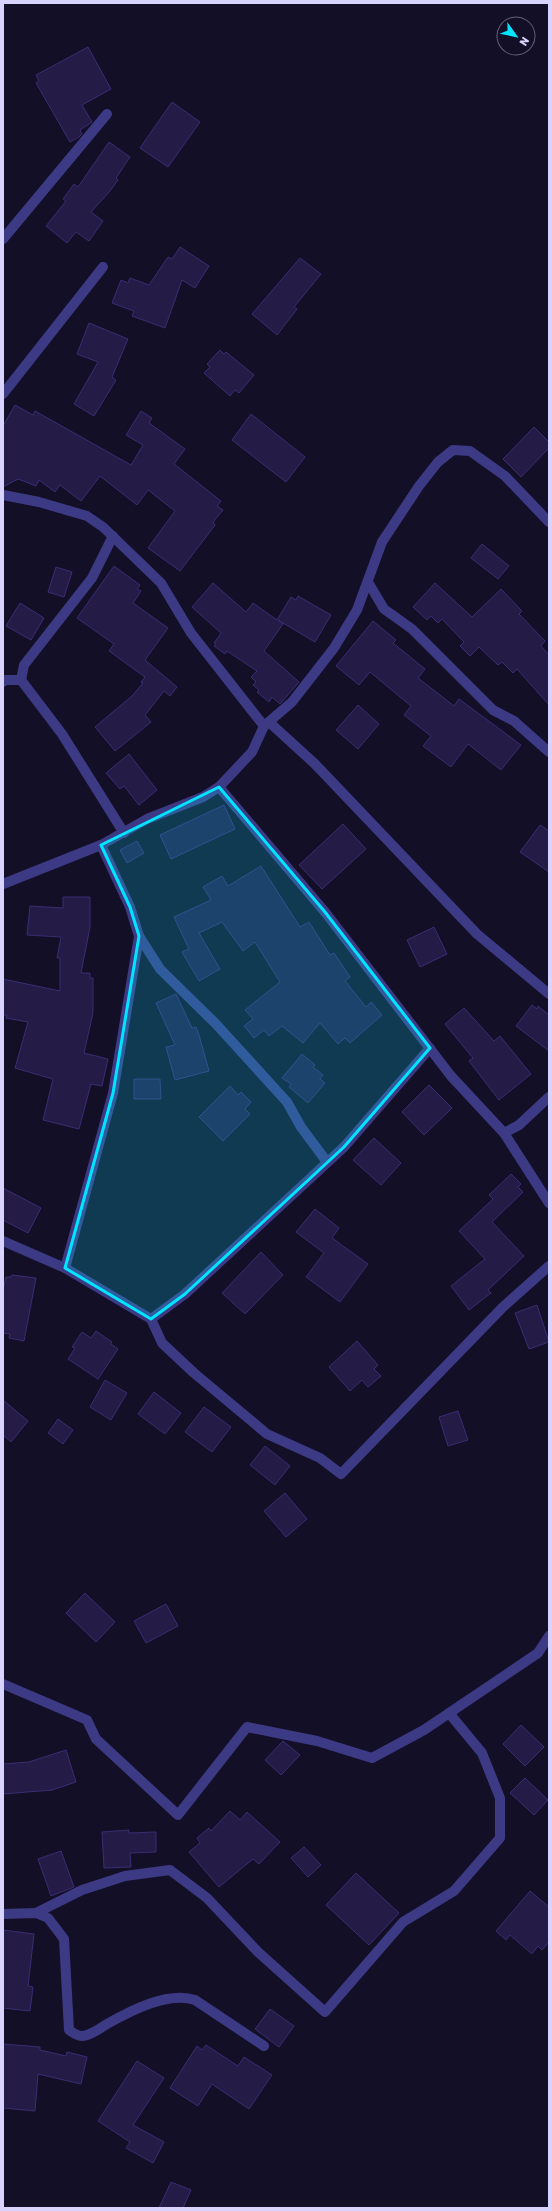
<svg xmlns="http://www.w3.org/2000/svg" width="552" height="2211" viewBox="0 0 552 2211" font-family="Rubik,sans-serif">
  <rect width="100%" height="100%" fill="#130f26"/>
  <!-- building -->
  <g fill="#241b47" stroke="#3b2d73">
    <polygon points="88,47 111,89 82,105 92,122 80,130 82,134 79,137 70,142 36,83 39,81 36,75"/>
    <polygon points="172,102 200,122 168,167 140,148"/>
    <polygon points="109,142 130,157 116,178 118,180 110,191 91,212 103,221 89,241 76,232 67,243 46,226 66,201 63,199 74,184 78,187"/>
    <polygon points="180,247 209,266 195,288 182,280 165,328 132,316 134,311 112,303 121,280 128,283 130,278 149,285 168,257 172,259"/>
    <polygon points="300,258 321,274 294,307 297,309 277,335 252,314"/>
    <polygon points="89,323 128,339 112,377 116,380 94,416 74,404 98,362 77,354"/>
    <polygon points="220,350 224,354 226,352 254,375 239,393 235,390 230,396 204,373 210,367 207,364"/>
    <polygon points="15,405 33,415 35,411 131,465 143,445 126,435 141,411 152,418 149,423 185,449 174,464 221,501 217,506 223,510 213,522 215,525 180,571 148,548 175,511 148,490 137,505 100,476 81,501 60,485 55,492 39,480 36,486 18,479 3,487 3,426"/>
    <polygon points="251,414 305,457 286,482 232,440"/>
    <polygon points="534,427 549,442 549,448 521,477 503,459"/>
    <polygon points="482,544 509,566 498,579 471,558"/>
    <polygon points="114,566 140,585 137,589 141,591 133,603 168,628 145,660 177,687 170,696 164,691 145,715 151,722 115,751 95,727 132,696 143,683 141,682 145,677 109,651 114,644 77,618"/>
    <polygon points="56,567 72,572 64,597 48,592"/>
    <polygon points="213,583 246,612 253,603 277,620 291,597 296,600 298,596 331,615 315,642 278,620 283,624 264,651 299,682 280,704 272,697 269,702 257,692 259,690 253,685 256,682 251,677 257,671 227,651 225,654 214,646 216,644 214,643 221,633 192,607"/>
    <polygon points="435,583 472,617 501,589 522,611 519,614 545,641 541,646 549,655 549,705 517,669 513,673 502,662 498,665 479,647 470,656 460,646 464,642 442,619 438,623 431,616 427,620 413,607"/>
    <polygon points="20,603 44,618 31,640 6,626"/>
    <polygon points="373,621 396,640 393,643 425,669 418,678 454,706 459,699 521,745 501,770 468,744 451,767 423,746 431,736 404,715 411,706 370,672 359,685 336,666"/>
    <polygon points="358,705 379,724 358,749 336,730"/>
    <polygon points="129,754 157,790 139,805 124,786 120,789 106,773"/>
    <polygon points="224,805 235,829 171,859 160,835"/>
    <polygon points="343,824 366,849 322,889 299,865"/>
    <polygon points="540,825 549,831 549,872 520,852"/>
    <polygon points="137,841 144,853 127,863 120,850"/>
    <polygon points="261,866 300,927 309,922 330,955 334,953 350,977 345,981 366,1007 371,1002 382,1015 350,1043 345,1038 338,1044 320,1023 303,1043 282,1026 269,1036 264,1030 254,1038 244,1026 253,1019 245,1010 280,982 255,942 243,951 222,922 199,933 220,969 199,981 182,952 189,949 174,917 211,900 203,887 222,876 228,886"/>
    <polygon points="63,897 90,897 90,927 81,973 90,973 90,978 93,978 93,1013 84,1053 108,1059 102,1086 91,1084 79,1129 43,1120 53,1079 15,1068 28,1022 6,1018 7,1015 3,1015 3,979 60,991 60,958 57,958 61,937 27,935 30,906 63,908"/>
    <polygon points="434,927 447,954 420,967 407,940"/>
    <polygon points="176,994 192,1028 196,1027 199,1035 209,1071 175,1080 166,1047 175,1045 156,1003"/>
    <polygon points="532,1005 537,1009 538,1006 549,1015 549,1051 516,1026"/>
    <polygon points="464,1008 494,1041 500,1036 531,1074 499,1100 469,1061 473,1058 445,1024"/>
    <polygon points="302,1054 315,1065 313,1067 323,1075 320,1079 325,1083 308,1103 289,1087 291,1084 282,1078"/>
    <polygon points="134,1079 160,1079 161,1099 134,1099"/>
    <polygon points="429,1085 452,1108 424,1135 402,1112"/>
    <polygon points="230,1086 238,1095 241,1092 251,1102 245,1109 250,1114 223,1141 199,1117"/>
    <polygon points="374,1138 401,1163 381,1185 353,1160"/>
    <polygon points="511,1174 521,1184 518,1187 523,1192 492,1222 524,1256 488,1290 491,1293 469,1310 451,1286 485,1259 459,1231 493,1199 489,1195"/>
    <polygon points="3,1188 41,1208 28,1233 3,1220"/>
    <polygon points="315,1209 339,1228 332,1238 368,1264 340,1302 306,1277 324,1253 296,1232"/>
    <polygon points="261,1252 283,1275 245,1314 222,1293"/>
    <polygon points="12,1275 36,1278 24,1341 9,1338 10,1334 3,1333 3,1290 6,1277 11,1277"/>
    <polygon points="537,1305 549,1342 529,1349 515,1313"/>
    <polygon points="96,1331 112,1342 111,1344 118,1349 98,1379 68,1359 75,1348 72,1347 82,1332 91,1338"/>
    <polygon points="357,1341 378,1365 374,1369 381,1376 368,1387 362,1380 350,1391 329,1367"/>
    <polygon points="105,1380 127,1393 111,1420 90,1407"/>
    <polygon points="154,1392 181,1413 165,1434 138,1414"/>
    <polygon points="3,1400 28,1421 11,1442 3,1435"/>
    <polygon points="204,1407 231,1427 212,1452 185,1432"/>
    <polygon points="458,1411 468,1440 448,1446 439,1417"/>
    <polygon points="58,1419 73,1430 63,1444 48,1433"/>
    <polygon points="265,1446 290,1466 275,1485 250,1465"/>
    <polygon points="285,1493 307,1519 286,1537 264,1511"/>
    <polygon points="85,1593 115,1622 96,1642 66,1613"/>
    <polygon points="166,1604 178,1626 146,1643 134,1621"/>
    <polygon points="521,1725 544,1747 525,1766 503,1744"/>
    <polygon points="283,1741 300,1755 281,1775 265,1760"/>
    <polygon points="66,1750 76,1782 52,1790 3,1794 3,1764 29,1762"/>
    <polygon points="525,1778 548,1800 534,1815 510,1793"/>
    <polygon points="230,1811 240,1820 247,1812 280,1842 259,1864 253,1859 219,1887 189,1852 200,1843 197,1838 209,1828 211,1831"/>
    <polygon points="129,1830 129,1833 156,1832 156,1852 130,1853 131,1867 104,1868 102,1832"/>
    <polygon points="304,1847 321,1865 308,1877 291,1858"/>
    <polygon points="61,1851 74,1887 51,1896 38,1859"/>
    <polygon points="356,1873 399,1913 369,1945 326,1905"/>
    <polygon points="530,1891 549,1907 549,1942 542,1950 538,1946 532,1954 510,1935 506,1940 496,1931"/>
    <polygon points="3,1930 34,1934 28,1986 33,1987 30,2011 3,2008"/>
    <polygon points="270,2009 294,2026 279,2047 255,2029"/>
    <polygon points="3,2044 40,2047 40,2050 66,2056 67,2052 87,2057 81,2084 38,2074 35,2111 3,2108"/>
    <polygon points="206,2045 238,2066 244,2057 272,2075 249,2109 212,2084 198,2106 170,2088 197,2046 202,2050"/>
    <polygon points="137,2061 164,2078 133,2125 164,2142 153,2163 126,2148 130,2142 98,2121"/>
    <polygon points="171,2182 191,2190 183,2208 159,2208"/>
  </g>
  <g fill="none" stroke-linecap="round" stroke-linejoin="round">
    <!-- minor -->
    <g stroke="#3d3a85" stroke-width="10">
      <polyline points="3,239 107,114"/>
      <polyline points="3,394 103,267"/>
      <polyline points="3,495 39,502 87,516 103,527 161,583 191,633 264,726 292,702 334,648 357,610 382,542 419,486 438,462 453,450 470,451 505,476 549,522"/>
      <polyline points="368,582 384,609 412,629 493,710 514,721 549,752"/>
      <polyline points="21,680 24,665 92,578 113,536"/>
      <polyline points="3,682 5,680 21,680 62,734 124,833"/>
      <polyline points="269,722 315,764 477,934 549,994"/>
      <polyline points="219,787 325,912 451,1076 504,1133 549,1203"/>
      <polyline points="101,845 147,819 203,797 219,787 252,752 264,726"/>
      <polyline points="3,884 101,845 130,907 139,936 113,1093 65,1268"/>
      <polyline points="139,936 160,969 216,1024 287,1102 301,1127 327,1162"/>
      <polyline points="504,1133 519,1125 549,1097"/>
      <polyline points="3,1241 65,1268 151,1319 185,1294 344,1147 430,1048"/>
      <polyline points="151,1319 162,1343 194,1373 267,1434 320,1458 341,1474 503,1307 549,1266"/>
      <polyline points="3,1684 87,1720 96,1739 178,1815 247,1727 317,1741 372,1758 424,1730 538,1653 549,1636"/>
      <polyline points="36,1913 82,1890 125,1876 170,1870 207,1898 258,1952 325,2012 403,1922 454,1891 500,1838 500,1798 482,1753 449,1713"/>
      <path d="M3,1914L36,1913L48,1918L64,1939L69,2030C73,2033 77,2036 82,2036C90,2036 101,2028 107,2024C130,2011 168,1991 195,2000L264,2046"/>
    </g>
  </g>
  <!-- marked area -->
  <path fill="#00e5ff" fill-opacity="0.2" stroke="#00e5ff" stroke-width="3" stroke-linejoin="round" d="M219,787L325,912L430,1048L344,1147L185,1294L151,1319L65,1268L113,1093L139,936L130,907L101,845Z"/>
  <!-- border -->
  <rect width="552" height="2211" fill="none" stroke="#d9d4ff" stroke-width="8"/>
  <!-- north arrow -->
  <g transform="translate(516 36) rotate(123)"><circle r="19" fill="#130f26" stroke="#625e7d"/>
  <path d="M0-3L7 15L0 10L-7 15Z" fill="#00e5ff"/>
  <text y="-6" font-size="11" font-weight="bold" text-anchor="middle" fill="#d9d4ff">N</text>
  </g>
</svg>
